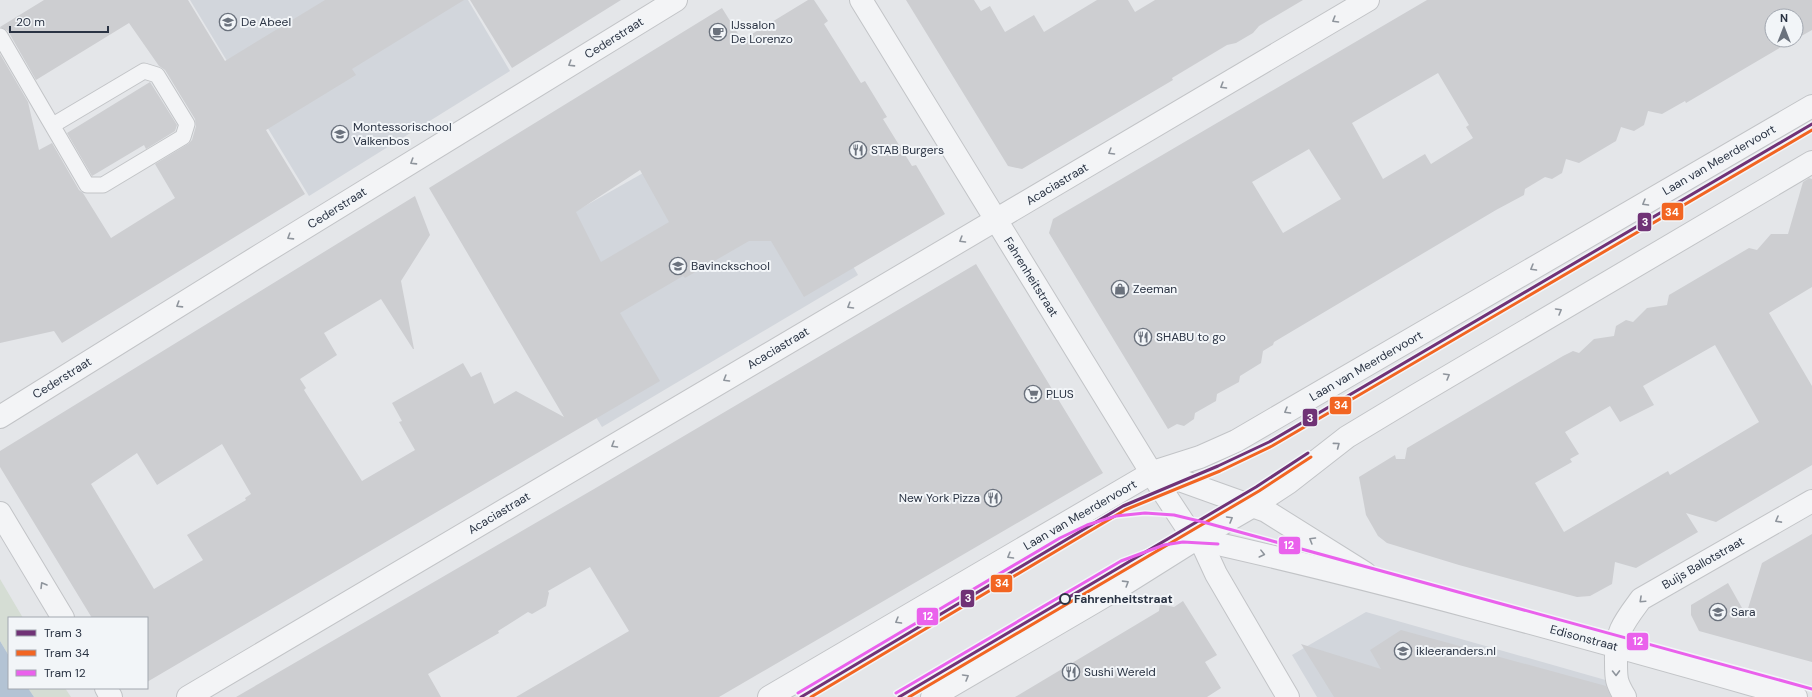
<svg xmlns="http://www.w3.org/2000/svg" width="1812" height="697" viewBox="0 0 1812 697" font-family="'DM Sans',sans-serif">
  <rect width="100%" height="100%" fill="#e4e6e9"/>
  <!-- built -->
  <g fill="#d2d6dc">
    <polygon points="190,0 468,0 510,71 309,196"/>
    <polygon points="761,106 858,275 602,427 497,256"/>
    <polygon points="1366,612 1616,683 1625,697 1317,697 1292,655"/>
  </g>
  <!-- green -->
  <g fill="#d5ddd4">
    <polygon points="0,579 23,618 9,618 9,656 0,641"/>
    <polygon points="28,688 65,688 71,697 34,697"/>
  </g>
  <!-- water -->
  <polygon fill="#b3c3d4" points="0,641 9,656 9,688 28,688 34,697 0,697"/>
  <!-- building -->
  <g fill="#cdced1" fill-rule="evenodd">
    <polygon points="44,0 188,0 225,61 325,0 464,0 352,69 356,75 266,130 305,194 62,343 54,331 0,343 0,54 28,102 39,150 52,143 79,190 83,193 111,238 175,198 155,164 188,144 192,140 196,126 195,119 165,70 159,66 129,23 36,80 8,31 0,27"/>
    <polygon points="470,0 621,0 512,68"/>
    <path d="M808,0H814L828,21L824,24L861,83L865,81L887,117L883,119L912,166L916,165L945,214L804,297L771,241H749L685,278L683,276L620,313L660,381L147,682V618H92L0,467V451L415,196L430,235L401,281L414,349H413L381,299L324,333L337,355L300,379L306,388L304,390L362,481L415,450L399,422L402,421L392,403L463,363L471,377L481,372L494,404L516,391L564,417L429,188L722,8L742,40ZM640,170L669,222L601,262L576,212ZM222,444L251,494L245,498L246,500L187,535L203,560L154,589L91,484L137,453L157,485Z"/>
    <polygon points="906,0 974,0 981,11 990,6 1005,32 1034,15 1044,32 1097,0 1128,0 1135,12 1155,0 1303,0 1259,26 1253,33 1236,43 1227,45 1172,78 1173,80 1022,169 1008,166"/>
    <path d="M1427,0H1812V30L1796,39V16H1772V40H1793L1686,103L1685,101L1662,114L1648,111L1644,125L1634,131L1621,127L1616,141L1579,163L1566,159L1562,173L1552,179L1545,177L1525,189L1524,195L1496,210L1274,342L1273,345L1263,351L1261,363L1240,376L1239,382L1217,394L1216,401L1195,413L1194,419L1184,426L1177,424L1168,429L1049,233L1053,219ZM1438,73L1469,125L1466,127L1473,138L1431,164L1425,154L1383,179L1352,123ZM1309,149L1341,199L1283,233L1252,182Z"/>
    <polygon points="150,82 177,125 175,131 146,149 144,145 92,176 67,133"/>
    <path d="M1809,178L1812,179V287L1769,313L1812,386V465L1716,522L1686,513L1698,532L1636,568L1615,562L1612,584L1590,596L1577,597L1459,565L1387,543L1378,536L1366,515L1359,477L1395,455L1396,459H1405L1407,448L1563,356L1573,351L1579,353L1594,339L1614,336L1616,326L1626,320L1633,322L1647,308L1667,305L1669,295L1749,248L1757,250L1771,234H1788L1803,182ZM1715,345L1759,422L1670,475L1668,471L1564,532L1535,483L1572,462L1570,459L1579,454L1565,432L1610,406L1620,422L1654,405L1643,386Z"/>
    <polygon points="976,264 1103,473 719,697 516,697 629,631 590,567 548,591 549,593 546,606 532,614 528,612 498,631 499,633 428,674 441,697 236,697 594,489"/>
    <polygon points="1812,534 1812,662 1699,631 1691,615 1691,605 1728,583 1746,615 1762,563"/>
    <polygon points="1183,601 1217,655 1205,662 1221,688 1207,697 1015,697 1159,611 1160,604 1174,607"/>
    <polygon points="1401,630 1606,686 1611,697 1334,697 1301,644 1381,669 1370,650"/>
  </g>
  <g fill="none" stroke-linecap="round" stroke-linejoin="round">
    <defs>
      <polyline id="service" points="0,36 87,185 103,185 183,137 187,124 157,75 144,71 53,125"/>
      <g id="minor">
        <polyline points="861,0 1162,490 1187,528 1204,548 1216,574 1288,697"/>
        <polyline points="0,417 254,259 676,0"/>
        <polyline points="1153,472 1182,481 1266,511 1365,573"/>
        <polyline points="0,513 63,618"/>
        <path d="M1196,539C1398,584 1597,641 1796,697"/>
        <polyline points="106,688 111,697"/>
        <polyline points="188,697 1368,0"/>
        <path d="M1625,697C1616,682 1616,679 1616,662C1615,632 1624,622 1641,599L1812,501"/>
      </g>
      <g id="tertiary">
        <polyline points="769,697 1153,472 1200,457 1236,441 1812,106"/>
        <polyline points="932,697 1110,593 1196,539 1253,506 1288,483 1347,437 1415,396 1812,162"/>
      </g>
    </defs>
    <!-- service casing -->
    <use href="#service" stroke="#c2c4c7" stroke-width="17"/>
    <!-- minor casing -->
    <use href="#minor" stroke="#c2c4c7" stroke-width="24"/>
    <!-- tertiary casing -->
    <use href="#tertiary" stroke="#c2c4c7" stroke-width="24"/>
    <!-- service -->
    <use href="#service" stroke="#f3f4f6" stroke-width="15"/>
    <!-- minor -->
    <use href="#minor" stroke="#f3f4f6" stroke-width="22"/>
    <!-- tertiary -->
    <use href="#tertiary" stroke="#f3f4f6" stroke-width="22"/>
    <defs>
      <g id="tram-1">
        <polyline points="801,697 1123,506 1218,466 1269,442 1812,124"/>
        <polyline points="899,697 1256,487 1308,453"/>
      </g>
      <g id="tram-2">
        <polyline points="811,697 1125,510 1220,471 1272,446 1812,130"/>
        <polyline points="909,697 1259,491 1311,457"/>
      </g>
      <g id="tram-3">
        <polyline points="798,693 1060,538 1087,525 1116,516 1145,513 1174,515 1203,522 1812,689"/>
        <polyline points="896,693 1121,561 1164,545 1183,542 1218,544"/>
      </g>
    </defs>
    <!-- tram-1 casing -->
    <use href="#tram-1" stroke="#f2f5f8" stroke-width="6"/>
    <!-- tram-2 casing -->
    <use href="#tram-2" stroke="#f2f5f8" stroke-width="6"/>
    <!-- tram-3 casing -->
    <use href="#tram-3" stroke="#f2f5f8" stroke-width="6"/>
    <!-- tram-1 -->
    <use href="#tram-1" stroke="#703276" stroke-width="3"/>
    <!-- tram-2 -->
    <use href="#tram-2" stroke="#f26522" stroke-width="3"/>
    <!-- tram-3 -->
    <use href="#tram-3" stroke="#ea61ec" stroke-width="3"/>
  </g>
  <!-- one-way arrows -->
  <defs><path id="oneway-chevron" d="M-2-3.5L2.5 0L-2 3.5" fill="none" stroke-width="1.6" stroke-linecap="round" stroke-linejoin="round"/></defs>
  <g stroke="#8e949c">
    <use href="#oneway-chevron" transform="translate(1335 20) rotate(149)"/>
    <use href="#oneway-chevron" transform="translate(571 64) rotate(148)"/>
    <use href="#oneway-chevron" transform="translate(1223 86) rotate(149)"/>
    <use href="#oneway-chevron" transform="translate(1111 152) rotate(149)"/>
    <use href="#oneway-chevron" transform="translate(413 162) rotate(148)"/>
    <use href="#oneway-chevron" transform="translate(1645 203) rotate(150)"/>
    <use href="#oneway-chevron" transform="translate(290 237) rotate(148)"/>
    <use href="#oneway-chevron" transform="translate(962 240) rotate(149)"/>
    <use href="#oneway-chevron" transform="translate(1533 268) rotate(150)"/>
    <use href="#oneway-chevron" transform="translate(179 305) rotate(148)"/>
    <use href="#oneway-chevron" transform="translate(850 306) rotate(149)"/>
    <use href="#oneway-chevron" transform="translate(1559 311) rotate(-30)"/>
    <use href="#oneway-chevron" transform="translate(1447 376) rotate(-30)"/>
    <use href="#oneway-chevron" transform="translate(726 379) rotate(149)"/>
    <use href="#oneway-chevron" transform="translate(1287 411) rotate(150)"/>
    <use href="#oneway-chevron" transform="translate(614 445) rotate(149)"/>
    <use href="#oneway-chevron" transform="translate(1337 445) rotate(-37)"/>
    <use href="#oneway-chevron" transform="translate(1230 519) rotate(-30)"/>
    <use href="#oneway-chevron" transform="translate(1778 520) rotate(151)"/>
    <use href="#oneway-chevron" transform="translate(1312 540) rotate(-149)"/>
    <use href="#oneway-chevron" transform="translate(1262 554) rotate(14)"/>
    <use href="#oneway-chevron" transform="translate(1010 556) rotate(150)"/>
    <use href="#oneway-chevron" transform="translate(1126 583) rotate(-32)"/>
    <use href="#oneway-chevron" transform="translate(43 585) rotate(-121)"/>
    <use href="#oneway-chevron" transform="translate(1642 600) rotate(137)"/>
    <use href="#oneway-chevron" transform="translate(898 621) rotate(150)"/>
    <use href="#oneway-chevron" transform="translate(1616 673) rotate(89)"/>
    <use href="#oneway-chevron" transform="translate(966 677) rotate(-30)"/>
  </g>
  <!-- icons -->
  <defs>
    <symbol id="school-ring" viewBox="-11 -11 22 22"><circle r="9.5" fill="#f2f5f8" stroke="#6b727d" stroke-width="1.5"/><path d="M0-5L7-2L0 1L-7-2ZM-4 1L0 2.5L4 1V4Q0 6-4 4Z" fill="#6b727d"/></symbol>
    <symbol id="cafe-ring" viewBox="-11 -11 22 22"><circle r="9.5" fill="#f2f5f8" stroke="#6b727d" stroke-width="1.5"/><path d="M-5.5-4.5H6V0H3Q3 3.5 0 3.5H-2.5Q-5.5 3.5-5.5 0ZM3-3.2v2h1.7v-2ZM-6 4.5H4V6H-6Z" fill="#6b727d"/></symbol>
    <symbol id="restaurant-ring" viewBox="-11 -11 22 22"><circle r="9.5" fill="#f2f5f8" stroke="#6b727d" stroke-width="1.5"/><path d="M-5-6h1v4h1v-4h1v4h1v-4h1v5L-1.5 .5V6h-2V.5L-5-1ZM5-6V6H3V1.5H1.5Q1.5-4 5-6Z" fill="#6b727d"/></symbol>
    <symbol id="shop-ring" viewBox="-11 -11 22 22"><circle r="9.5" fill="#f2f5f8" stroke="#6b727d" stroke-width="1.5"/><path d="M-5-2.5h2.3a2.7 3.5 0 0 1 5.4 0H5L5.5 6h-11ZM-1.5-2.5h3a1.5 2.3 0 0 0-3 0Z" fill="#6b727d"/></symbol>
    <symbol id="supermarket-ring" viewBox="-11 -11 22 22"><circle r="9.5" fill="#f2f5f8" stroke="#6b727d" stroke-width="1.5"/><path d="M-6-5.5h2.5l.6 2H6L4.5 2H-2.5L-4.4-4H-6ZM-1.5 3.2a1.3 1.3 0 1 0 .1 0ZM3 3.2a1.3 1.3 0 1 0 .1 0Z" fill="#6b727d"/></symbol>
  </defs>
  <g fill-rule="evenodd">
    <use href="#school-ring" x="218" y="12" width="20" height="20"/>
    <use href="#cafe-ring" x="708" y="22" width="20" height="20"/>
    <use href="#school-ring" x="330" y="124" width="20" height="20"/>
    <use href="#restaurant-ring" x="848" y="140" width="20" height="20"/>
    <use href="#school-ring" x="668" y="256" width="20" height="20"/>
    <use href="#shop-ring" x="1110" y="279" width="20" height="20"/>
    <use href="#restaurant-ring" x="1133" y="327" width="20" height="20"/>
    <use href="#supermarket-ring" x="1023" y="384" width="20" height="20"/>
    <use href="#restaurant-ring" x="983" y="488" width="20" height="20"/>
    <use href="#school-ring" x="1708" y="602" width="20" height="20"/>
    <use href="#school-ring" x="1393" y="641" width="20" height="20"/>
    <use href="#restaurant-ring" x="1061" y="662" width="20" height="20"/>
  </g>
  <!-- markers -->
  <circle fill="#f2f5f8" stroke="#2a3343" stroke-width="2" cx="1065" cy="599" r="5"/>
  <g text-anchor="middle" dominant-baseline="central" stroke-width="4" stroke-linejoin="round" paint-order="stroke">
    <!-- poi labels -->
    <g font-size="12" fill="#2a3343" stroke="#f2f5f8" text-anchor="start">
      <text x="241" y="22">De Abeel</text>
      <text x="731" y="25">IJssalon<tspan x="731" dy="14">De Lorenzo</tspan></text>
      <text x="353" y="127">Montessorischool<tspan x="353" dy="14">Valkenbos</tspan></text>
      <text x="871" y="150">STAB Burgers</text>
      <text x="691" y="266">Bavinckschool</text>
      <text x="1133" y="289">Zeeman</text>
      <text x="1156" y="337">SHABU to go</text>
      <text x="1046" y="394">PLUS</text>
      <text x="980" y="498" text-anchor="end">New York Pizza</text>
      <text x="1731" y="612">Sara</text>
      <text x="1416" y="651">ikleeranders.nl</text>
      <text x="1084" y="672">Sushi Wereld</text>
    </g>
    <!-- street labels -->
    <g font-size="12" fill="#2a3343" stroke="#f2f5f8">
      <text transform="translate(614 38) rotate(-32)">Cederstraat</text>
      <text transform="translate(1719 160) rotate(-30)">Laan van Meerdervoort</text>
      <text transform="translate(1057 184) rotate(-31)">Acaciastraat</text>
      <text transform="translate(337 208) rotate(-32)">Cederstraat</text>
      <text transform="translate(1031 277) rotate(58)">Fahrenheitstraat</text>
      <text transform="translate(778 348) rotate(-31)">Acaciastraat</text>
      <text transform="translate(1366 366) rotate(-30)">Laan van Meerdervoort</text>
      <text transform="translate(62 378) rotate(-32)">Cederstraat</text>
      <text transform="translate(499 513) rotate(-31)">Acaciastraat</text>
      <text transform="translate(1080 515) rotate(-30)">Laan van Meerdervoort</text>
      <text transform="translate(1703 563) rotate(-30)">Buijs Ballotstraat</text>
      <text transform="translate(1584 638) rotate(15)">Edisonstraat</text>
    </g>
    <!-- stop labels -->
    <g font-size="12" font-weight="bold" fill="#2a3343" stroke="#f2f5f8" text-anchor="start">
      <text x="1074" y="599">Fahrenheitstraat</text>
    </g>
  </g>
  <g stroke="#f2f5f8" stroke-width="1.5">
    <rect x="1661" y="202" width="23" height="19" rx="4" fill="#f26522"/>
    <rect x="1637" y="212" width="15" height="20" rx="4" fill="#703276"/>
    <rect x="1329" y="396" width="23" height="19" rx="4" fill="#f26522"/>
    <rect x="1302" y="408" width="16" height="19" rx="4" fill="#703276"/>
    <rect x="1278" y="536" width="23" height="19" rx="4" fill="#ea61ec"/>
    <rect x="990" y="574" width="23" height="19" rx="4" fill="#f26522"/>
    <rect x="960" y="589" width="15" height="19" rx="4" fill="#703276"/>
    <rect x="916" y="607" width="23" height="19" rx="4" fill="#ea61ec"/>
    <rect x="1626" y="632" width="23" height="19" rx="4" fill="#ea61ec"/>
  </g>
  <g font-size="11" text-anchor="middle" font-weight="bold" fill="#fff">
    <text x="1672" y="216">34</text>
    <text x="1645" y="226">3</text>
    <text x="1341" y="409">34</text>
    <text x="1310" y="422">3</text>
    <text x="1289" y="549">12</text>
    <text x="1002" y="587">34</text>
    <text x="968" y="602">3</text>
    <text x="928" y="620">12</text>
    <text x="1638" y="645">12</text>
  </g>
  <!-- legend -->
  <rect x="8" y="617" width="140" height="72" fill="#f2f5f8" stroke="#a2a7b0"/>
  <rect x="16" y="630" width="20" height="6" fill="#703276" stroke="#a2a7b0"/>
  <text x="44" y="637" font-size="12" fill="#2a3343">Tram 3</text>
  <rect x="16" y="650" width="20" height="6" fill="#f26522" stroke="#a2a7b0"/>
  <text x="44" y="657" font-size="12" fill="#2a3343">Tram 34</text>
  <rect x="16" y="670" width="20" height="6" fill="#ea61ec" stroke="#a2a7b0"/>
  <text x="44" y="677" font-size="12" fill="#2a3343">Tram 12</text>
  <!-- north arrow -->
  <g transform="translate(1784 28)"><circle r="19" fill="#f2f5f8" stroke="#a2a7b0"/>
  <path d="M0-3L7 15L0 10L-7 15Z" fill="#6b727d"/>
  <text y="-6" font-size="11" font-weight="bold" text-anchor="middle" fill="#2a3343">N</text>
  </g>
  <!-- scale -->
  <path d="M10 26v6h98v-6" fill="none" stroke="#2a3343" stroke-width="2"/>
  <text x="16" y="26" font-size="12" fill="#2a3343" stroke="#f2f5f8" stroke-width="3" paint-order="stroke">20 m</text>
</svg>
